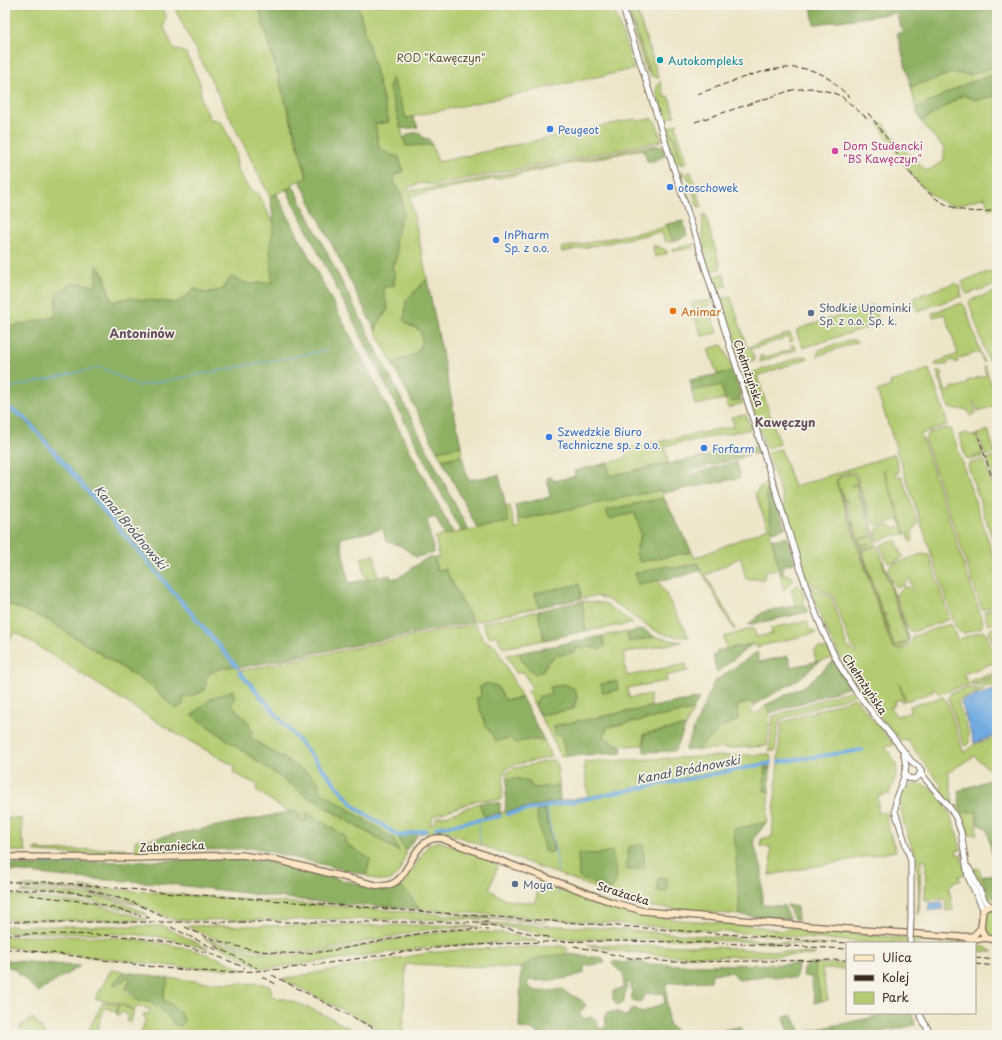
<svg xmlns="http://www.w3.org/2000/svg" width="1002" height="1040" viewBox="0 0 1002 1040" font-family="'Playpen Sans',sans-serif">
  <rect width="100%" height="100%" fill="#f7f3e8"/>
  <filter id="ink" filterUnits="userSpaceOnUse"><feTurbulence type="fractalNoise" baseFrequency=".025" numOctaves="2"/><feDisplacementMap in="SourceGraphic" scale="8" xChannelSelector="R" yChannelSelector="G"/><feConvolveMatrix kernelMatrix="1 2 1 2 8 2 1 2 1" color-interpolation-filters="sRGB"/></filter>
  <filter id="wash" filterUnits="userSpaceOnUse"><feTurbulence type="fractalNoise" baseFrequency=".012" numOctaves="4" result="noise"/><feDisplacementMap in="SourceGraphic" scale="16" xChannelSelector="R" yChannelSelector="G"/><feGaussianBlur stdDeviation="0.9" result="paint"/><feColorMatrix in="noise" values="0 0 0 0 0 0 0 0 0 0 0 0 0 0 0 0 0 1.4 0 .05"/><feComposite in="paint" operator="in"/></filter>
  <g filter="url(#wash)">
    <rect width="100%" height="100%" fill="#eee5c9"/>
    <!-- green -->
    <g fill="#b3cc71" stroke="#777b48" fill-rule="evenodd">
      <polygon points="5,5 160,5 166,16 164,27 174,49 186,53 200,83 201,99 210,119 221,121 236,152 237,169 249,189 257,193 274,223 270,247 272,282 249,284 231,277 222,290 205,293 194,288 187,296 176,303 128,298 112,302 105,277 97,266 96,286 56,317 5,328"/>
      <polygon points="173,5 258,5 307,178 293,183 293,186 270,197"/>
      <path d="M358,5H613L634,69L629,70L406,118L392,78L389,87L406,146L432,145L438,162L634,119L640,121L652,118L657,125L662,141L434,185L421,183L408,188L409,192L412,190L429,189L652,145L658,146L410,196L427,279L406,301L407,324L420,330C427,354 411,356 392,363L376,332L377,325L388,309L382,288L394,285L395,274L392,267L397,257L394,237L399,228V221L403,200L400,189L394,183L395,174L403,172L399,157L391,155L379,148L375,124L389,122Z"/>
      <polygon points="625,5 627,5 649,74 645,69"/>
      <polygon points="628,5 635,5 659,78 651,76"/>
      <polygon points="997,66 997,73 961,86 916,109 911,87 952,73 970,75"/>
      <polygon points="660,81 665,97 669,97 675,116 665,119 656,91 658,84"/>
      <path d="M963,95L975,100L997,96V208L989,210L985,197L956,206C921,201 896,151 878,124L884,123L900,146L927,171L944,161V148L921,122Z"/>
      <polygon points="678,123 676,127 687,161 683,165 675,139 668,128"/>
      <polygon points="666,128 674,139 682,165 675,162 665,131"/>
      <polygon points="683,170 683,180 692,206 688,203 679,176"/>
      <polygon points="691,172 702,207 698,207 686,173"/>
      <path d="M705,214L721,268L712,271L709,270C703,253 702,235 703,215Z"/>
      <polygon points="667,224 673,242 665,241 662,233 656,233 562,252 561,248 662,228"/>
      <polygon points="693,244 695,244 694,248 675,251 672,249"/>
      <polygon points="653,246 656,246 666,250 668,253 655,257"/>
      <polygon points="994,270 997,272 997,284 967,294 963,287 963,281"/>
      <polygon points="723,273 727,286 715,288 712,278"/>
      <polygon points="955,283 959,286 962,296 917,311 913,300 915,297"/>
      <polygon points="997,291 997,357 988,360 969,302 971,300"/>
      <polygon points="731,297 747,347 750,347 755,360 742,364 741,356 739,356 735,349 719,299"/>
      <polygon points="711,300 711,305 693,310 691,303"/>
      <polygon points="962,303 965,306 984,363 979,352 957,359 958,362 955,363 954,360 948,362 947,365 935,365 937,362 958,354 945,314 933,317 932,313"/>
      <polygon points="872,305 878,320 871,322 872,326 803,348 796,331 799,330 798,329"/>
      <polygon points="710,311 717,333 702,336 694,315"/>
      <polygon points="790,333 793,341 790,342 788,337 752,349 751,346"/>
      <polygon points="849,340 854,340 857,342 817,356 819,350"/>
      <polygon points="721,345 723,346 733,371 717,374 708,349"/>
      <polygon points="791,345 795,346 796,350 760,362 760,356 762,355 763,358 792,349"/>
      <polygon points="804,356 809,358 757,376 780,444 766,448 744,382 753,379 751,373"/>
      <polygon points="984,366 985,366 997,400 997,407 995,408 994,406 978,411 975,402 973,403 976,413 970,416 968,410 949,408 937,372 941,371 943,373 941,377 946,392 951,390 953,386 954,388 967,384 967,381 986,375"/>
      <polygon points="929,369 948,424 921,434 983,623 981,628 965,633 960,632 956,628 877,391 891,386 890,382"/>
      <polygon points="721,385 732,402 742,399 743,403 728,408 725,399 695,405 692,391"/>
      <path d="M5,402L31,422L239,668V671L475,624L484,641L495,645L522,698L505,700L497,686L480,687L481,697L476,698L510,738L524,740H544L552,757L513,765L507,768L504,772L502,796L500,800H478L433,816L430,825L433,824L437,817L449,815L479,803L484,816L588,796L584,762L769,754L771,756L770,767H765L764,790L769,791L767,822L734,829L740,915L643,906L441,830L399,837L401,845L406,850C404,861 399,882 384,881C378,881 372,877 366,876L370,859L345,843L307,812L306,821H300L295,811L288,812L256,790L258,785L233,773L236,767L175,733L15,632L5,645V603L46,619L151,686L176,708L183,702V698L200,693L207,684L205,681C208,669 224,668 234,666L31,427L19,416L5,407ZM233,691L230,703L249,723V737L309,774L320,791L393,838L398,851L308,797L192,715L221,695Z"/>
      <polygon points="746,415 751,429 665,446 668,463 609,476 607,463 626,458 624,449 734,426 731,417"/>
      <polygon points="945,428 951,429 997,567 997,605 982,610 925,440 929,433"/>
      <polygon points="988,430 995,453 986,456 978,434 977,435 978,438 973,436"/>
      <polygon points="966,433 977,438 983,453 972,457 983,454 984,457 970,460 966,458 959,435"/>
      <polygon points="461,446 462,455 442,460 437,451"/>
      <path d="M781,449L794,487L895,454L899,473H895L897,476L902,477L918,523L912,532L913,541L910,542L908,533L906,534L884,470L886,469L883,470L905,534L899,536L898,534L879,541L876,533L877,529L890,524L894,529L901,527L899,519L878,526L872,521L856,474C850,471 844,473 839,476L836,482L892,648C897,651 907,649 910,644C913,641 911,639 914,636L950,624L952,625L957,640L982,631L987,634L996,662L964,674L967,682L997,672L995,676L939,694L933,687L932,688L933,692L906,701L899,683L904,701L902,702L901,699L894,701L895,705L890,707L896,716L910,713V706L943,697L946,700L964,753L973,745L997,737V776L974,756L947,773L949,776L953,803H951L939,789L942,786L906,739L901,740L885,723L849,673L829,636L809,586L831,597L847,646L855,654L856,651L850,643L833,596L807,581L784,506V501L768,456L769,452Z"/>
      <polygon points="997,456 997,488 987,459"/>
      <polygon points="984,460 997,498 997,552 968,466 970,463"/>
      <polygon points="849,474 854,475 856,478 877,542 856,483 851,486 856,485 859,496 856,497 860,497 872,535 858,540 846,501 848,500 845,501 841,489 850,521 837,482 840,477"/>
      <path d="M766,484L771,485L773,490L766,492L772,532L770,533L779,569L765,571L764,579H746L741,557L706,575L735,629L734,630L697,563L676,568L667,566L638,584L658,580L689,637C647,639 635,610 601,597C595,595 586,598 580,599L581,594L535,593L539,607L473,622L445,569L437,570L434,558L439,557L435,537L508,522L505,507L510,506L515,529L520,528L518,520L660,490L664,498L606,510L609,518L635,513L641,534L637,547L640,562L692,552L695,558L768,528L755,493L758,491V488Z"/>
      <path d="M851,521L894,647L909,641L882,561L908,641L894,646L884,615L887,614H883L862,550L878,546L909,638L907,645C901,648 895,651 891,644Z"/>
      <polygon points="873,536 876,545 862,549 861,546 871,543 860,545 859,540"/>
      <path d="M896,540L902,556H904C900,559 895,564 887,562L880,545Z"/>
      <polygon points="922,554 929,555 950,619 913,632 907,628 896,594 903,587 909,587 911,590 913,589 909,578 904,585 897,587 892,582 888,570 891,565"/>
      <polygon points="374,555 378,577 366,580 361,558"/>
      <polygon points="780,574 789,575 794,580 784,590"/>
      <path d="M797,585C804,588 804,597 804,604L796,606L791,589Z"/>
      <polygon points="582,601 604,603 633,623 586,631"/>
      <polygon points="997,607 997,622 988,625 984,612"/>
      <polygon points="538,611 544,640 503,648 496,635 489,637 482,623"/>
      <path d="M807,621L809,630H813L816,633L756,647L753,644L726,649L724,637C735,635 743,630 754,628L756,637L772,634L771,628Z"/>
      <polygon points="997,626 997,648 994,646 989,632 992,628"/>
      <polygon points="627,632 629,642 655,637 682,642 623,653 627,676 686,664 688,671 666,676 667,681 627,688 629,698 650,694 651,707 553,726 561,735 566,756 561,756 540,715 574,709 577,698 575,689 550,687 551,694 536,701 535,706 528,692 532,688 524,672 516,673 507,655 519,653 524,664 531,671 544,668 554,656 575,652 575,649 591,647 599,650 605,646 602,636"/>
      <polygon points="820,647 822,649 827,648 833,658 816,662 814,651"/>
      <polygon points="997,677 997,685 986,687 971,686"/>
      <polygon points="967,688 985,690 960,699 958,702 968,732 969,743 966,746 964,745 948,698 951,693"/>
      <polygon points="851,690 854,695 779,720 775,751 769,751 773,716"/>
      <path d="M855,698L894,745L885,747C901,769 899,769 889,794L878,796V813H887V823L896,851L770,875L771,849L770,847L761,846V839L772,837L781,723Z"/>
      <polygon points="748,702 756,704 749,713 760,712 766,705 770,713 767,746 695,750 720,727 735,722 738,719 737,706"/>
      <path d="M693,710L686,726L644,734L643,745C628,746 615,748 604,736L607,727Z"/>
      <polygon points="554,760 558,765 559,786 532,788 530,782 507,779 507,772 511,769"/>
      <path d="M918,784C922,785 927,786 930,788C949,804 956,827 961,850L956,851L957,854L961,855L965,874L959,876L960,881L953,882L949,889L953,910L946,911V901L943,899L925,900L926,860L921,859L919,914H917C920,896 919,879 916,862C913,842 882,788 918,784Z"/>
      <polygon points="960,804 962,813 976,811 977,834 969,835 967,827 964,827 954,807"/>
      <polygon points="5,818 22,819 22,842 24,842 26,851 5,851"/>
      <polygon points="155,838 154,852 135,852 135,840"/>
      <polygon points="439,841 499,864 489,889 505,900 536,903 539,877 618,907 631,914 681,920 750,925 782,931 790,928 903,938 911,937 977,942 980,947 985,947 993,952 975,951 975,943 875,943 419,909 410,895 402,887 428,845"/>
      <polygon points="35,848 41,848 42,851 125,848 130,852 73,854 35,852"/>
      <polygon points="978,868 990,895 997,897 997,900 987,898 974,869"/>
      <path d="M21,886C60,886 98,891 135,904L74,890L21,888Z"/>
      <polygon points="80,887 546,922 485,919 174,920 124,898"/>
      <path d="M34,891C70,892 117,896 148,915L91,901L21,892Z"/>
      <polygon points="5,894 98,905 149,920 5,920"/>
      <path d="M989,909L997,910V935C991,938 987,936 983,931L985,911Z"/>
      <polygon points="479,923 585,927 825,945 678,939 564,939 518,929"/>
      <polygon points="442,925 479,927 425,930 329,949 294,952 261,950 241,946 214,938 186,926"/>
      <polygon points="5,926 163,926 209,949 161,937 130,934 5,932"/>
      <polygon points="456,931 503,933 539,941 439,946 263,969 203,938 254,952 296,955 339,950 417,935"/>
      <path d="M5,936C87,937 170,931 244,970L181,967L5,947Z"/>
      <path d="M587,945L702,946L815,954V955C739,956 662,961 587,945Z"/>
      <path d="M561,946L567,948V954C553,957 531,956 521,968L406,964L403,1033L425,1035H392L282,979L428,953L471,949Z"/>
      <polygon points="814,964 847,964 847,969 822,969 828,1000 821,1001"/>
      <path d="M111,970L125,972L118,978L115,985L122,983L126,976L130,978L126,990L134,998L142,1002L145,1000C158,1004 167,1015 175,1025L171,1004L164,1001C162,992 168,986 168,978L203,982L263,984L271,987V996C305,1002 333,1020 363,1035H156L150,1032L149,1035H140L146,1018L143,1016L144,1013L149,1014L150,1010L144,1007H136L134,1010L119,1003L95,999Z"/>
      <polygon points="103,1002 118,1004 116,1012 105,1007 95,1035 86,1035"/>
      <polygon points="119,1004 134,1011 130,1022 126,1021 128,1015 121,1012 119,1015 116,1014"/>
      <polygon points="33,1018 46,1035 26,1035 19,1027"/>
    </g>
    <!-- forest -->
    <g fill="#8eb063" stroke="#646d40">
      <path d="M258,5H358L389,122L375,124L379,148L391,155L399,157L403,171L395,174L394,183L400,189L404,215L399,221C400,234 390,237 398,251L392,267L395,274L394,285L383,288L388,309L377,325L376,332L300,181L307,177Z"/>
      <polygon points="811,5 997,5 997,66 970,75 952,73 911,87 897,33 903,32 896,13 818,24 814,24"/>
      <polygon points="997,73 997,96 975,100 962,95 921,122 916,109 961,86"/>
      <polygon points="392,78 406,118 413,117 418,127 407,129 401,128 389,87"/>
      <polygon points="419,132 423,138 429,139 432,145 406,146 404,139 408,134"/>
      <polygon points="658,146 662,146 665,156 648,163 643,149"/>
      <polygon points="293,186 468,530 461,532 286,189"/>
      <path d="M276,193L453,533L445,535L435,517L427,520L434,553L416,557L401,546L386,541L383,529L340,538L349,583L390,575L391,579C411,576 415,559 434,557L437,570L445,569L473,622L239,668L31,422L5,402V328L55,317L57,294C72,281 77,282 96,286L97,265L105,277L112,302L128,298L176,303L187,296L194,288L205,293L222,290L231,277L249,284L272,282L270,247L274,223L270,197Z"/>
      <polygon points="683,221 687,235 673,242 667,224"/>
      <path d="M427,279L461,446L437,451L392,363C411,356 427,354 420,330L407,324L404,320L406,301Z"/>
      <polygon points="733,371 741,394 739,395 740,399 732,402 729,398 725,399 721,385 692,391 690,380"/>
      <path d="M5,407L19,416L31,427L235,666C224,668 214,669 206,677V687L204,691L183,698V705L176,709L151,686L46,619L5,603Z"/>
      <polygon points="756,446 758,453 742,456 742,458 719,463 690,471 688,473 689,475 723,465 737,462 740,478 662,493 660,490 518,520 515,505 550,497 547,478 551,477 554,481 575,476 574,471 607,463 609,476"/>
      <polygon points="462,455 468,480 499,475 509,522 477,528 442,460"/>
      <polygon points="773,490 785,528 772,532 766,492"/>
      <polygon points="664,498 692,552 640,562 636,554 641,534 635,513 609,519 606,510"/>
      <polygon points="787,536 795,562 782,566 784,574 780,574 772,540"/>
      <polygon points="697,563 701,570 683,576 638,584 635,573 667,566 676,568"/>
      <polygon points="579,584 581,594 580,599 539,607 535,593"/>
      <polygon points="582,601 586,631 544,640 538,611"/>
      <polygon points="804,604 808,612 748,625 763,612"/>
      <polygon points="643,629 655,637 629,642 627,633"/>
      <path d="M602,636L605,646L599,650L591,647L575,649V652C560,655 547,655 543,671L535,674L524,664L519,653Z"/>
      <polygon points="753,644 717,672 713,656 717,655 716,651"/>
      <polygon points="757,652 759,662 788,656 791,667 820,661 799,679 756,704 748,702 737,706 738,719 735,722 720,727 711,738 695,750 685,750 714,682"/>
      <polygon points="834,661 850,687 770,713 766,705 806,685"/>
      <polygon points="617,681 618,690 603,693 601,684"/>
      <polygon points="487,683 497,686 505,700 522,698 544,740 532,739 515,743 510,738 496,741 486,726 476,698 481,697 480,687"/>
      <polygon points="564,684 575,689 577,698 574,703 574,709 540,715 535,706 539,696 551,694 550,687"/>
      <polygon points="233,690 235,700 230,703 249,723 252,732 250,738 309,774 319,783 320,791 393,838 399,851 308,797 192,715 210,699"/>
      <polygon points="699,698 693,710 607,727 604,736 609,741 622,747 621,753 566,756 561,735 556,736 553,726"/>
      <polygon points="686,726 675,751 644,752 644,734"/>
      <polygon points="765,767 770,767 769,791 764,791"/>
      <polygon points="997,777 997,897 990,895 982,877 996,873 987,829 978,824 976,811 961,813 958,791"/>
      <path d="M507,779C517,779 527,777 533,788L559,786L560,801L505,812Z"/>
      <polygon points="486,802 500,803 500,813 484,816 479,803"/>
      <polygon points="545,809 554,851 548,853 544,850 536,811"/>
      <polygon points="295,811 299,814 301,821 306,821 306,812 346,837 345,843 370,859 366,875 255,848 154,852 155,838"/>
      <polygon points="767,822 754,838 755,848 762,869 762,903 763,905 784,906 790,919 740,915 734,829"/>
      <polygon points="416,834 417,836 406,850 401,845 399,837"/>
      <polygon points="638,845 643,845 645,869 627,870 626,864 629,847"/>
      <path d="M612,851C614,862 620,881 611,890L579,878L578,853L597,854Z"/>
      <polygon points="207,858 240,858 267,861 386,891 402,887 410,895 419,909 318,902 161,883 74,878 5,870 5,864 38,866 42,863 157,861"/>
      <polygon points="658,878 667,878 667,892 657,891"/>
      <polygon points="787,905 797,907 798,920 794,919"/>
      <path d="M567,954L603,958L605,963L584,966V973C571,979 543,982 529,980L527,984C534,996 552,990 563,989C570,998 577,994 586,1005L579,1015L585,1019L590,1017L597,1020L598,1027L602,1029L606,1025L605,1015L608,1012H618L623,1016L628,1015L631,1009H637L640,1013L665,1003L663,993L646,994L640,1002L632,1000L631,985L628,982L623,1003L617,1005L613,999V991L623,988L624,974L612,964L614,961L623,963L631,961L650,964L685,965L798,964L796,978H793L766,976L737,979L733,972L712,974L711,981L666,983L668,1024L678,1032L660,1035H540L535,1031L519,1028L521,968C530,956 553,956 567,954Z"/>
      <polygon points="5,960 80,966 38,992 13,968 8,967"/>
      <polygon points="808,964 814,964 821,1001 815,1003 811,977 803,976 804,969"/>
      <path d="M125,972L168,978C168,986 162,992 164,1001C174,1005 180,1011 184,1020L181,1026L175,1025C167,1015 158,1004 145,1000L140,1002L126,988L130,981L129,977H126L122,983L114,985L115,981Z"/>
      <polygon points="893,1013 912,1013 915,1025 867,1035 811,1035 808,1031"/>
      <polygon points="792,1015 801,1032 788,1035 784,1017"/>
      <polygon points="738,1027 741,1028 741,1035 719,1035 719,1031"/>
    </g>
    <!-- water -->
    <g fill="#70aae0" stroke="#566a7f">
      <polygon points="997,687 997,735 974,743 961,702 962,700 994,690"/>
      <polygon points="942,902 943,909 928,911 929,903"/>
    </g>
    <g fill="none" stroke-linecap="round" stroke-linejoin="round">
      <!-- stream -->
      <g stroke="#70aae0" stroke-width="1">
        <polyline points="5,389 101,367 138,386 328,350"/>
        <polyline points="546,807 556,854 558,872"/>
        <polyline points="479,820 480,843"/>
        <polyline points="5,862 34,863"/>
        <polyline points="41,864 75,864"/>
        <polyline points="558,887 558,894"/>
      </g>
      <!-- canal -->
      <g stroke="#70aae0" stroke-width="4">
        <polyline points="5,405 26,419 237,667"/>
        <polyline points="240,672 356,808 399,836 426,830"/>
        <polyline points="779,762 862,750"/>
        <polyline points="609,794 771,763"/>
        <polyline points="507,814 605,795"/>
        <polyline points="436,828 500,816"/>
        <polyline points="716,1032 716,1035"/>
      </g>
    </g>
  </g>
  <g filter="url(#ink)">
    <g fill="none" stroke-linecap="round" stroke-linejoin="round">
      <defs>
        <g id="tertiary">
          <path d="M622,5L803,577C815,613 828,648 849,681C867,709 891,733 911,761L919,767L922,775L950,808L956,818L961,832L968,877L983,909"/>
          <polyline points="903,751 906,766 904,777 896,798 895,811 911,861 911,917"/>
          <polyline points="905,773 908,778 914,779 919,776 921,770"/>
          <polyline points="969,868 985,901 990,906"/>
          <polyline points="919,1013 931,1035"/>
        </g>
        <g id="secondary">
          <path d="M5,857L133,858L241,855L277,860L375,885C414,893 405,838 440,838L611,902L643,911L806,926L959,937L973,936L981,928"/>
          <polyline points="985,938 981,928 983,909 990,906 997,906"/>
          <polyline points="967,939 974,940 985,938 997,940"/>
        </g>
      </defs>
      <!-- tertiary casing -->
      <use href="#tertiary" stroke="#7a6b5a" stroke-width="7"/>
      <!-- secondary casing -->
      <use href="#secondary" stroke="#7a6b5a" stroke-width="8"/>
      <!-- tertiary -->
      <use href="#tertiary" stroke="#fff" stroke-width="5"/>
      <!-- secondary -->
      <use href="#secondary" stroke="#fce6c4" stroke-width="5.5"/>
      <!-- rail -->
      <g stroke="#3b2a1e" stroke-width="1" stroke-dasharray="6 3" stroke-linecap="butt">
        <path d="M697,94C735,82 787,54 825,76C834,82 842,90 850,98"/>
        <path d="M868,113C906,158 923,223 997,210"/>
        <polyline points="695,122 792,90 810,88 831,92 841,96 869,120"/>
        <polyline points="978,435 997,493"/>
        <polyline points="5,882 52,882 173,893 847,943"/>
        <polyline points="5,890 53,890 95,895"/>
        <polyline points="89,890 130,901 168,918"/>
        <polyline points="29,895 95,903 150,918"/>
        <polyline points="5,922 489,922"/>
        <polyline points="481,925 510,929 552,938"/>
        <polyline points="171,927 219,951"/>
        <path d="M185,927C227,948 273,957 320,952C377,945 430,925 488,930"/>
        <path d="M5,934C93,935 163,929 245,968"/>
        <polyline points="215,946 257,968"/>
        <polyline points="574,946 630,958 672,962 847,960"/>
        <path d="M5,949C78,953 151,971 225,972C304,972 382,951 461,946C590,937 718,942 847,949"/>
        <polyline points="975,958 997,960"/>
        <polyline points="975,964 997,966"/>
        <polyline points="272,975 387,1035"/>
        <polyline points="262,977 278,985"/>
      </g>
      <defs>
        <polyline id="tertiary-bridge" points="910,943 911,917"/>
      </defs>
      <!-- tertiary-bridge casing -->
      <use href="#tertiary-bridge" stroke="#7a6b5a" stroke-width="7" stroke-linecap="butt"/>
      <!-- tertiary-bridge -->
      <use href="#tertiary-bridge" stroke="#fff" stroke-width="5"/>
    </g>
  </g>
  <!-- markers -->
  <circle fill="#0f9aa8" stroke="#f7f3e8" stroke-width="1.5" cx="660" cy="60" r="4"/>
  <g fill="#3f7fe0" stroke="#f7f3e8" stroke-width="1.5">
    <circle cx="550" cy="129" r="4"/>
    <circle cx="670" cy="187" r="4"/>
    <circle cx="496" cy="240" r="4"/>
    <circle cx="549" cy="437" r="4"/>
    <circle cx="704" cy="448" r="4"/>
  </g>
  <circle fill="#d1479c" stroke="#f7f3e8" stroke-width="1.5" cx="835" cy="151" r="4"/>
  <circle fill="#e8710a" stroke="#f7f3e8" stroke-width="1.5" cx="673" cy="311" r="4"/>
  <g fill="#5c6f8a" stroke="#f7f3e8" stroke-width="1.5">
    <circle cx="811" cy="313" r="4"/>
    <circle cx="515" cy="884" r="4"/>
  </g>
  <g text-anchor="middle" dominant-baseline="central" stroke-width="3.5" stroke-linejoin="round" paint-order="stroke">
    <!-- park labels -->
    <g font-size="11" fill="#595233" stroke="#f7f3e8">
      <text x="441" y="57">ROD "Kawęczyn"</text>
    </g>
    <!-- culture labels -->
    <g font-size="11" fill="#0d838f" stroke="#f7f3e8" text-anchor="start">
      <text x="668" y="60">Autokompleks</text>
    </g>
    <!-- shop labels -->
    <g font-size="11" fill="#366cbe" stroke="#f7f3e8" text-anchor="start">
      <text x="558" y="129">Peugeot</text>
      <text x="678" y="187">otoschowek</text>
      <text x="504" y="234">InPharm<tspan x="504" dy="13">Sp. z o.o.</tspan></text>
      <text x="557" y="431">Szwedzkie Biuro<tspan x="557" dy="13">Techniczne sp. z o.o.</tspan></text>
      <text x="712" y="448">Forfarm</text>
    </g>
    <!-- hotel labels -->
    <g font-size="11" fill="#b23c85" stroke="#f7f3e8" text-anchor="start">
      <text x="843" y="145">Dom Studencki<tspan x="843" dy="13">"BS Kawęczyn"</tspan></text>
    </g>
    <!-- service labels -->
    <g font-size="11" fill="#4e5e75" stroke="#f7f3e8" text-anchor="start">
      <text x="819" y="307">Słodkie Upominki<tspan x="819" dy="13">Sp. z o.o. Sp. k.</tspan></text>
      <text x="523" y="884">Moya</text>
    </g>
    <!-- food labels -->
    <g font-size="11" fill="#c56008" stroke="#f7f3e8" text-anchor="start">
      <text x="681" y="311">Animar</text>
    </g>
    <!-- street labels -->
    <g font-size="11" fill="#3b2a1e" stroke="#f7f3e8">
      <text transform="translate(749 373) rotate(71)">Chełmżyńska</text>
      <text transform="translate(865 684) rotate(56)">Chełmżyńska</text>
      <text transform="translate(172 846) rotate(-2)">Zabraniecka</text>
      <text transform="translate(623 893) rotate(17)">Strażacka</text>
    </g>
    <!-- neighbourhood labels -->
    <g font-size="12" font-weight="bold" fill="#66515e" stroke="#f7f3e8">
      <text x="142" y="333">Antoninów</text>
      <text x="785" y="422">Kawęczyn</text>
    </g>
    <!-- water labels -->
    <g font-size="12" font-style="italic" fill="#4e5762" stroke="#f7f3e8">
      <text transform="translate(131 527) rotate(50)">Kanał Bródnowski</text>
      <text transform="translate(688 769) rotate(-11)">Kanał Bródnowski</text>
    </g>
  </g>
  <!-- margin -->
  <rect width="1002" height="1040" fill="none" stroke="#f7f3e8" stroke-width="20"/>
  <!-- legend -->
  <rect x="846" y="942" width="130" height="72" fill="#f7f3e8" stroke="#aca397"/>
  <rect x="854" y="955" width="20" height="6" fill="#fce6c4" stroke="#aca397"/>
  <text x="882" y="962" font-size="12" fill="#3b2a1e">Ulica</text>
  <rect x="854" y="975" width="20" height="6" fill="#3b2a1e" stroke="#aca397"/>
  <text x="882" y="982" font-size="12" fill="#3b2a1e">Kolej</text>
  <rect x="854" y="992" width="20" height="12" fill="#b3cc71" stroke="#aca397"/>
  <text x="882" y="1002" font-size="12" fill="#3b2a1e">Park</text>
</svg>
